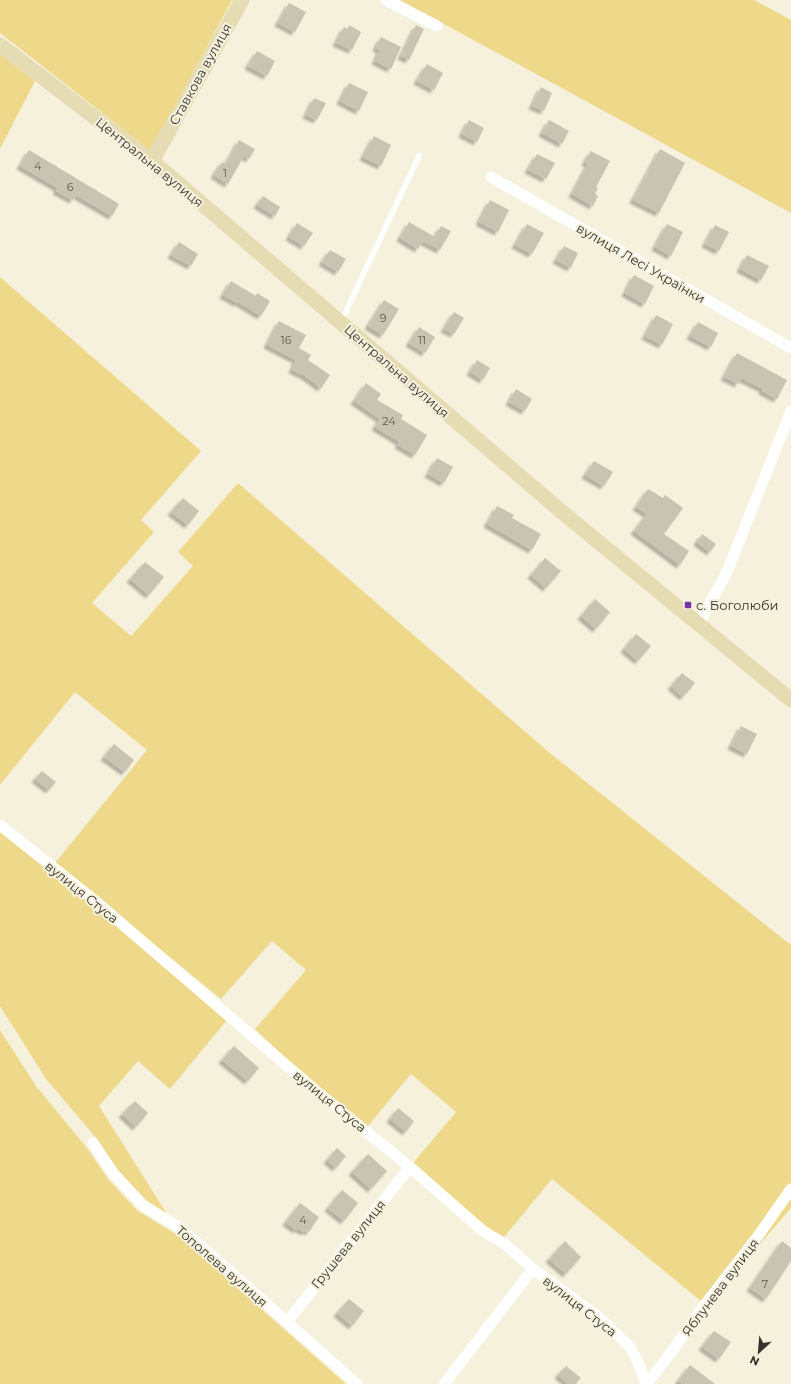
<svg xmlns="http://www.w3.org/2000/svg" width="791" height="1384" viewBox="0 0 791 1384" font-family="Montserrat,sans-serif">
  <defs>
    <filter id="shadow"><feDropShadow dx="-3.5" dy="3.5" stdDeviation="1" flood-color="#0004"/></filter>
  </defs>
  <rect width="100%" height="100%" fill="#f6f1dd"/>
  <!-- green -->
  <g fill="#eed98b">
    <polygon points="0,0 232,0 151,151 0,33"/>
    <polygon points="400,0 754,0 791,20 791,213"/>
    <polygon points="0,54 35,81 0,149"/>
    <polygon points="0,277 201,451 141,520 154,532 92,603 131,636 193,566 178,552 238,483 551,754 791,945 791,1208 707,1306 552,1179 504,1237 486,1227 413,1163 456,1112 411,1074 368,1126 293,1065 255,1029 306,970 272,941 221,999 55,863 147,750 75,692 0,785"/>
    <polygon points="0,832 89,903 227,1020 170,1089 138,1061 99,1106 167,1214 146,1201 118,1171 98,1140 46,1079 0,1006"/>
    <polygon points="0,1030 36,1086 87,1148 108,1179 138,1211 179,1236 346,1384 0,1384"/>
  </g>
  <!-- building -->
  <g fill="#c9c4b1" filter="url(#shadow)">
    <polygon points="289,3 306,12 295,32 278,23"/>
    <polygon points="349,25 361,32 352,50 336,43 344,27 348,29"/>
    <polygon points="416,25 424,29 409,60 401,56"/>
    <polygon points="381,37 401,47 391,69 375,61 380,50 376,48"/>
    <polygon points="257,51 275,61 267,76 248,66"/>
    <polygon points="427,64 443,73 434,90 417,81"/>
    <polygon points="349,83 368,92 359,111 340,101"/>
    <polygon points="541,87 552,93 544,111 532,106"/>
    <polygon points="314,98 326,103 317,120 306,115"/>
    <polygon points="469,120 484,128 477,142 462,134"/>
    <polygon points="549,120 569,131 562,144 542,133"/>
    <polygon points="374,136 391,145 381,166 363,157"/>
    <polygon points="239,140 255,149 249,159 244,156 228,184 214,175 222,162 226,164"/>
    <polygon points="660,149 685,163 659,213 633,200"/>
    <polygon points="29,150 119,204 112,216 76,195 73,200 56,191 58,188 20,166"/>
    <polygon points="591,151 610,161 596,187 598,188 595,194 598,196 593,206 572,194 588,164 585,162"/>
    <polygon points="537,154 555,163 546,179 528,170"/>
    <polygon points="263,196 280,207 275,216 257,205"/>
    <polygon points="490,200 509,210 498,232 479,222"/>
    <polygon points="409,222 435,237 441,226 451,231 440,250 423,241 418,249 400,238"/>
    <polygon points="297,223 313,233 304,246 289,237"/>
    <polygon points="527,224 544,233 532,254 515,245"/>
    <polygon points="667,224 683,232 671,256 655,247"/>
    <polygon points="715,225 729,232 719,251 705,244"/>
    <polygon points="179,242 198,254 191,266 171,255"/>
    <polygon points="564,246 578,253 571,268 556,260"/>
    <polygon points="330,250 346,259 338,272 322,262"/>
    <polygon points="747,255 769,266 761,280 740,269"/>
    <polygon points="634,275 654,286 645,304 625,293"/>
    <polygon points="231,281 256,296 257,293 270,301 261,316 238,302 237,303 223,295"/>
    <polygon points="384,300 399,309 383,335 368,326"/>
    <polygon points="454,312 464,318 454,334 444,329"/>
    <polygon points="656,315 673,324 662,345 645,336"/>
    <polygon points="279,321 306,335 299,348 311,355 308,360 330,375 321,388 305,376 292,370 296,360 267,345"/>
    <polygon points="698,322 718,333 711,347 690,336"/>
    <polygon points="419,327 435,337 425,353 409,343"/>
    <polygon points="737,353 787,380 777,399 762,391 763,389 741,378 738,384 724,377"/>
    <polygon points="477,360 490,368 483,380 470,372"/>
    <polygon points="366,383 381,394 377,400 403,415 401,419 427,435 415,455 398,445 400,442 375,427 380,419 354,401"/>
    <polygon points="516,389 532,399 525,411 509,402"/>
    <polygon points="437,458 453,467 444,483 428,474"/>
    <polygon points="594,461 613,472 604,486 585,475"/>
    <polygon points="648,489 663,498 665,495 683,508 664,534 689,551 680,565 634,531 647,514 636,507"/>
    <polygon points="183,498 199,511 188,525 171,512"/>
    <polygon points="497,506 514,515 512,518 541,534 532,550 487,524"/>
    <polygon points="702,534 716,544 710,552 697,542"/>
    <polygon points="545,558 561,571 546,588 531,575"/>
    <polygon points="145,562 164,577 149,595 130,579"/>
    <polygon points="595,599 610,612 596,629 581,616"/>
    <polygon points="636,634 651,646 638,661 624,649"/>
    <polygon points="682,673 695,683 683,697 671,686"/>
    <polygon points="741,726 757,734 747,754 731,746"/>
    <polygon points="114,744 134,760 125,772 104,757"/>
    <polygon points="42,771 56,782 49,790 35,779"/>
    <polygon points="234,1046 259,1068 248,1081 222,1060"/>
    <polygon points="135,1101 148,1113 136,1127 122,1114"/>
    <polygon points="398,1108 414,1121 406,1132 390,1119"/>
    <polygon points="337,1148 346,1156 336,1168 327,1160"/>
    <polygon points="368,1154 387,1171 371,1189 352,1172"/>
    <polygon points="342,1190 358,1203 344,1221 328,1208"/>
    <polygon points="300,1203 319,1217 309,1232 306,1230 304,1232 298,1228 296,1230 286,1222"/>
    <polygon points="565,1241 581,1257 566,1274 549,1259"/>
    <polygon points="782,1241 791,1248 791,1261 766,1299 750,1288"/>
    <polygon points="349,1299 364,1311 352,1326 337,1313"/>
    <polygon points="714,1331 731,1342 719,1359 702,1347"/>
    <polygon points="690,1365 715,1384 683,1384 678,1381"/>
    <polygon points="566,1366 581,1378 575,1384 568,1384 558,1375"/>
  </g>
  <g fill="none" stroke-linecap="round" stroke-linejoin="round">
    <!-- lane -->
    <polyline stroke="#fff" stroke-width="5.5" points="341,322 419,156"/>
    <!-- street -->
    <g stroke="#fff" stroke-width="11">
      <polyline points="386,0 437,26"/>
      <polyline points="491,177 791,348"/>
      <polyline points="698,625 727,572 791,411"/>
      <polyline points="0,825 93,899 315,1090 410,1167 483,1231 505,1244 533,1269 600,1318 630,1347 638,1362 646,1384"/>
      <polyline points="93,1143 114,1174 143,1205 183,1230 357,1384"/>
      <polyline points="287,1322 410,1167"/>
      <polyline points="444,1384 533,1269"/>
      <polyline points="647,1384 675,1347 703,1307 758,1236 791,1189"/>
    </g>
    <!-- secondary -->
    <g stroke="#e5dcb3" stroke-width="15">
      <polyline points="0,45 152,161 562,512 791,700"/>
      <polyline points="152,161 242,0"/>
    </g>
  </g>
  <!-- markers -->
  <rect fill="#7536ac" stroke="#f6f1dd" stroke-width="1.5" x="684" y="601" width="8" height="8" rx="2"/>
  <g text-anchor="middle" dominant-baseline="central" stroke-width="4" stroke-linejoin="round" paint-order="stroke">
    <!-- number labels -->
    <g font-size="11" fill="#5a574d">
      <text x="38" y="166">4</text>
      <text x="225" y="173">1</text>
      <text x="70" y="187">6</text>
      <text x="383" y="318">9</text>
      <text x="286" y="340">16</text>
      <text x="422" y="340">11</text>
      <text x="389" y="421">24</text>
      <text x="303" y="1220">4</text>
      <text x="765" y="1284">7</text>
    </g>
    <!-- street labels -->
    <g font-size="13" fill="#35332c" stroke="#f6f1dd">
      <text transform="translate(200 74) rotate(-61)">Ставкова вулиця</text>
      <text transform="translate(150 162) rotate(39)">Центральна вулиця</text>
      <text transform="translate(641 263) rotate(30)">вулиця Лесі Українки</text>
      <text transform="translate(397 371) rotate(41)">Центральна вулиця</text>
      <text transform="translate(82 892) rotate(39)">вулиця Стуса</text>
      <text transform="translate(330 1101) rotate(39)">вулиця Стуса</text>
      <text transform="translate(348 1244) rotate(-51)">Грушева вулиця</text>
      <text transform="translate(222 1266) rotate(41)">Тополева вулиця</text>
      <text transform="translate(720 1287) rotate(-53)">Яблунева вулиця</text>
      <text transform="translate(580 1306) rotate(38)">вулиця Стуса</text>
    </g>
    <!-- poi labels -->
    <g font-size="13" fill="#35332c" stroke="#f6f1dd" text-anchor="start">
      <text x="696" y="605">с. Боголюби</text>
    </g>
  </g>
  <!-- north arrow -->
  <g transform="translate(759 1352) rotate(206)" stroke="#f6f1dd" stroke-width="3" paint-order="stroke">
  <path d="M0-3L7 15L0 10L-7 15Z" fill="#35332c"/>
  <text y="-6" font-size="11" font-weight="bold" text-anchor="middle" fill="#35332c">N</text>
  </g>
</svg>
